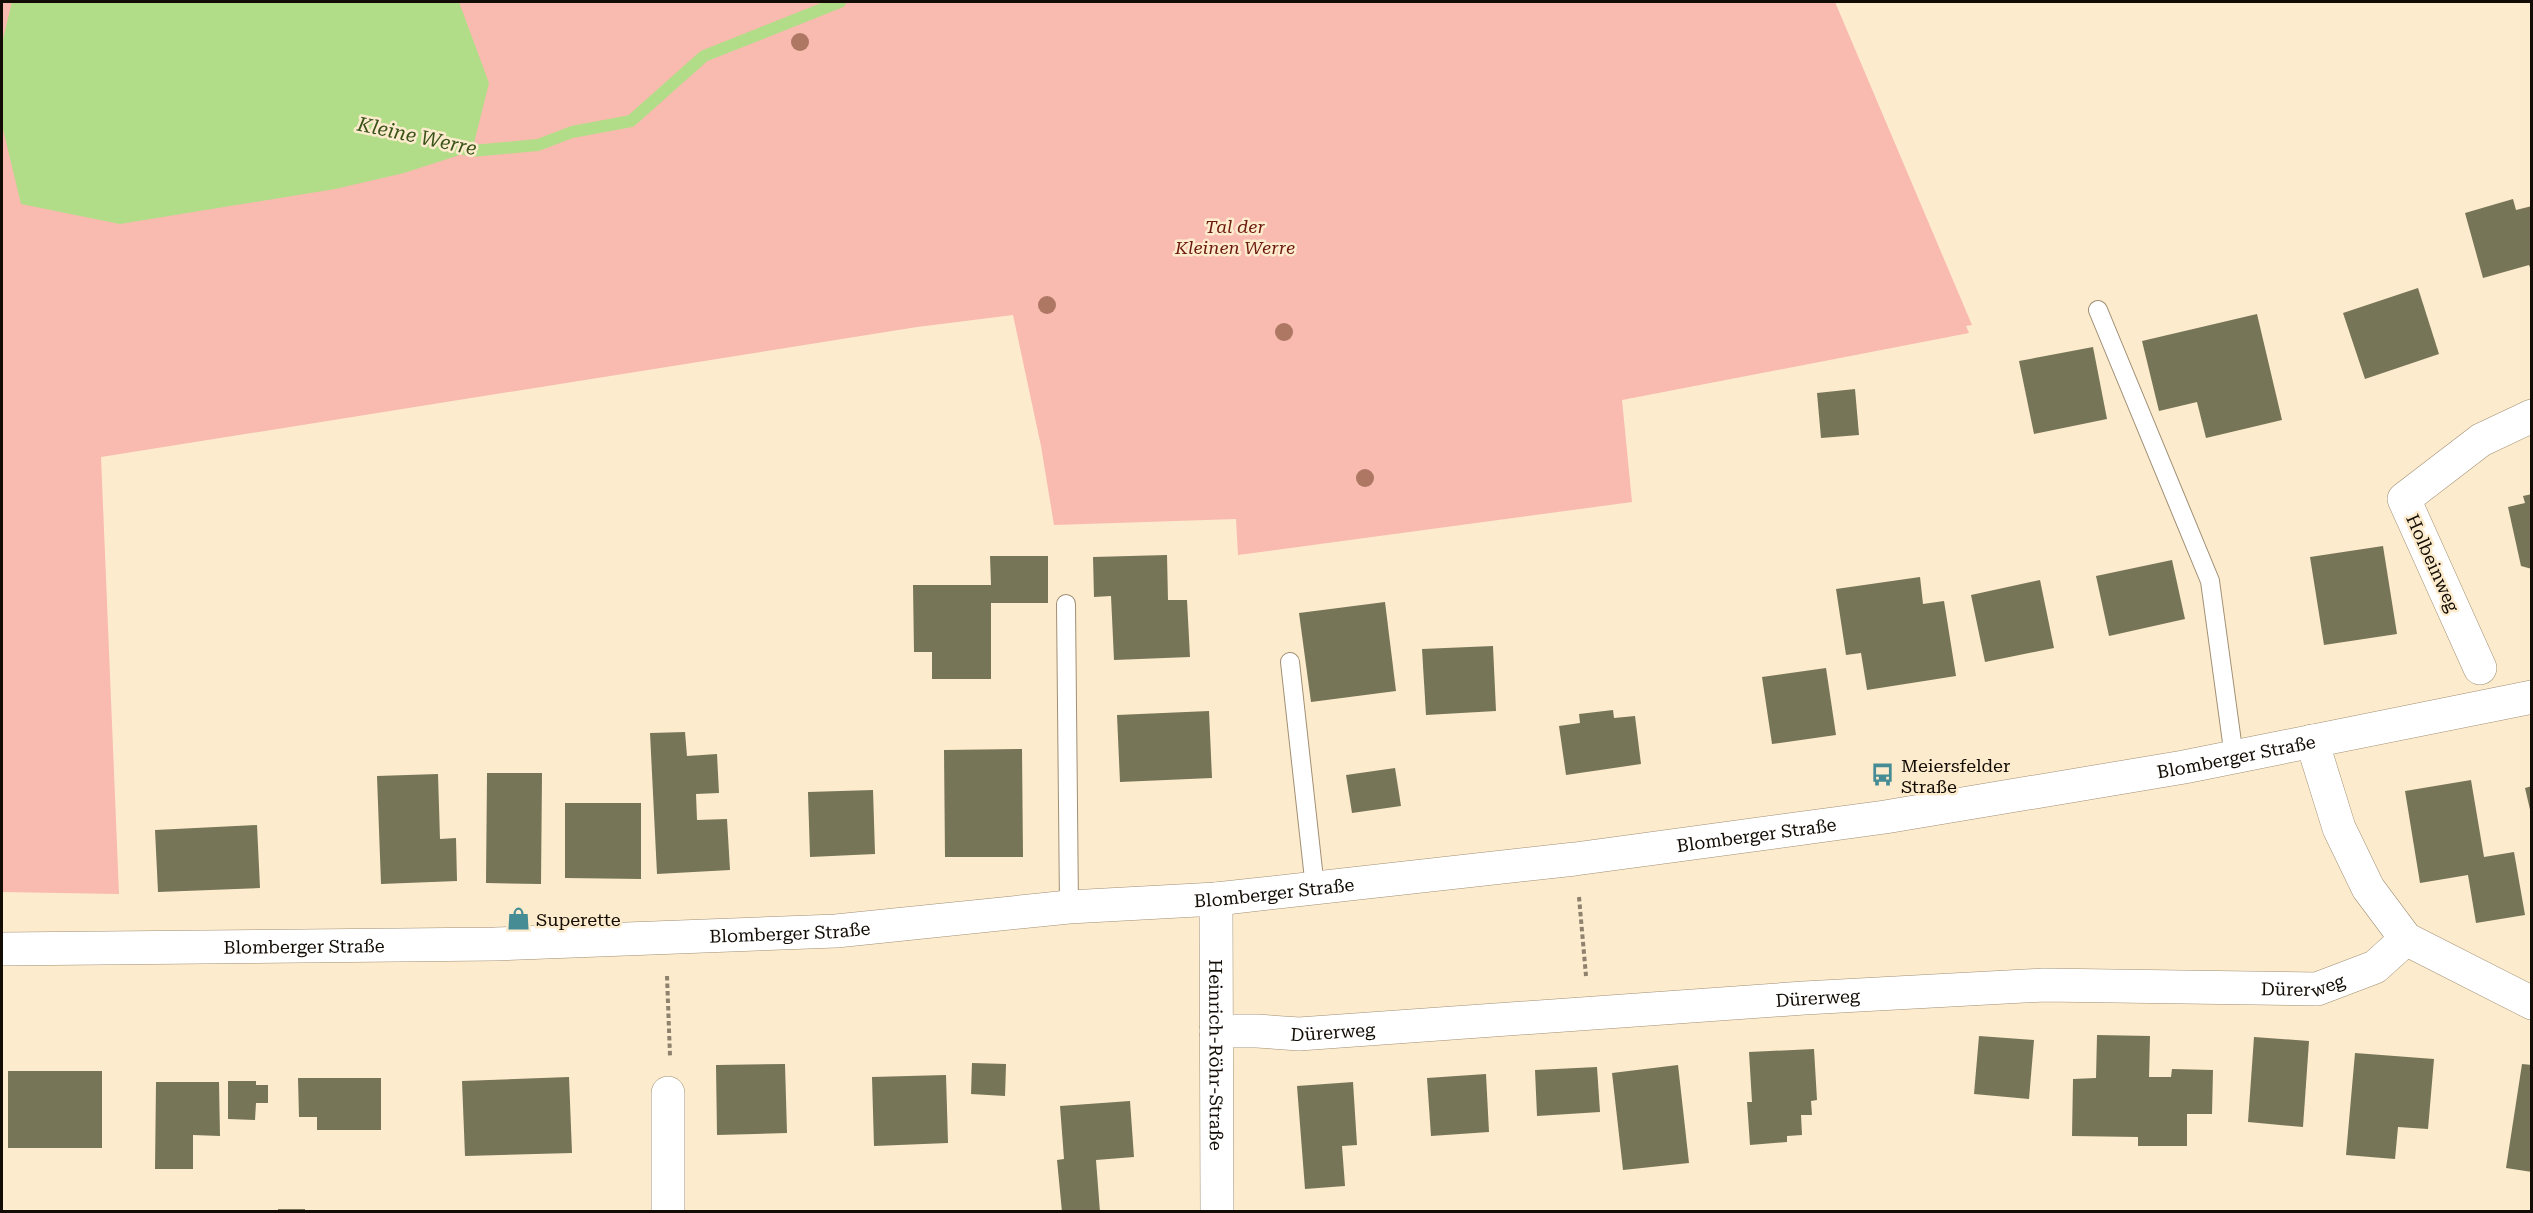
<svg xmlns="http://www.w3.org/2000/svg" width="2533" height="1213" viewBox="0 0 2533 1213" font-family="'Roboto Serif',serif">
  <rect width="100%" height="100%" fill="#fdebcd"/>
  <!-- green -->
  <polygon fill="#f9baaf" points="2,2 1835,2 1972,325 1966,326 1969,333 1622,400 1632,502 1238,555 1236,519 1054,525 1041,446 1013,315 917,327 101,457 119,894 2,892"/>
  <!-- water -->
  <polygon fill="#b2dd88" points="12,2 459,2 489,83 472,151 404,173 335,189 120,224 21,204 3,129 3,39"/>
  <g fill="none" stroke-linecap="round" stroke-linejoin="round">
    <!-- stream -->
    <polyline stroke="#b2dd88" stroke-width="12" points="458,148 472,151 538,145 572,132 631,121 704,56 840,2"/>
  </g>
  <!-- building -->
  <g fill="#777557">
    <polygon points="2513,199 2516,210 2532,206 2532,273 2529,265 2483,278 2465,213"/>
    <polygon points="2418,288 2439,354 2365,379 2343,313"/>
    <polygon points="2257,314 2282,420 2206,438 2197,402 2159,411 2142,341"/>
    <polygon points="2093,347 2107,419 2034,434 2019,361"/>
    <polygon points="1855,389 1859,435 1821,438 1817,393"/>
    <polygon points="2532,494 2532,569 2521,566 2508,507 2525,503 2523,496"/>
    <polygon points="2383,546 2397,634 2324,645 2310,557"/>
    <polygon points="1167,555 1168,600 1187,600 1190,657 1114,660 1111,596 1094,597 1093,557"/>
    <polygon points="990,556 1048,556 1048,603 991,603 991,679 932,679 932,652 914,652 913,585 991,585"/>
    <polygon points="2172,560 2185,619 2109,636 2096,576"/>
    <polygon points="1920,577 1923,604 1944,601 1956,676 1867,690 1861,653 1846,655 1836,589"/>
    <polygon points="2040,580 2054,648 1985,662 1971,595"/>
    <polygon points="1385,602 1396,691 1311,702 1299,613"/>
    <polygon points="1493,646 1496,711 1426,715 1422,649"/>
    <polygon points="1826,668 1836,735 1772,744 1762,677"/>
    <polygon points="1613,710 1614,718 1635,716 1641,764 1566,775 1559,726 1580,723 1579,714"/>
    <polygon points="1209,711 1212,778 1120,782 1117,715"/>
    <polygon points="685,732 687,756 717,754 719,793 696,794 697,820 727,819 730,870 657,874 650,733"/>
    <polygon points="1022,749 1023,857 945,857 944,750"/>
    <polygon points="1395,768 1401,806 1352,813 1346,775"/>
    <polygon points="487,773 542,773 541,884 486,883"/>
    <polygon points="438,774 440,839 456,838 457,881 381,884 377,776"/>
    <polygon points="2471,780 2484,857 2514,852 2525,915 2476,923 2468,875 2420,883 2405,791"/>
    <polygon points="2532,786 2532,814 2531,814 2525,788"/>
    <polygon points="873,790 875,854 810,857 808,792"/>
    <polygon points="565,803 641,803 641,879 565,878"/>
    <polygon points="257,825 260,888 158,892 155,830"/>
    <polygon points="2097,1035 2150,1036 2149,1077 2171,1077 2172,1069 2213,1070 2212,1114 2187,1114 2187,1146 2138,1146 2138,1137 2072,1136 2073,1079 2096,1078"/>
    <polygon points="1979,1036 2034,1040 2029,1099 1974,1094"/>
    <polygon points="2254,1037 2309,1041 2303,1127 2248,1122"/>
    <polygon points="1814,1049 1817,1100 1811,1101 1812,1115 1801,1115 1802,1135 1787,1136 1787,1142 1750,1145 1747,1102 1752,1102 1749,1052"/>
    <polygon points="2355,1053 2434,1059 2428,1129 2398,1127 2395,1159 2346,1155"/>
    <polygon points="972,1063 1006,1064 1005,1096 971,1094"/>
    <polygon points="785,1064 787,1133 717,1135 716,1065"/>
    <polygon points="2522,1064 2532,1065 2532,1172 2506,1168"/>
    <polygon points="1678,1065 1689,1163 1623,1170 1612,1073"/>
    <polygon points="1597,1067 1600,1112 1537,1116 1535,1070"/>
    <rect x="8" y="1071" width="94" height="77"/>
    <polygon points="1486,1074 1489,1132 1431,1136 1427,1078"/>
    <polygon points="946,1075 948,1143 874,1146 872,1077"/>
    <polygon points="569,1077 572,1153 465,1156 462,1081"/>
    <polygon points="298,1078 381,1078 381,1130 317,1130 317,1117 299,1117"/>
    <polygon points="228,1081 256,1081 256,1085 268,1085 268,1103 256,1103 255,1120 228,1119"/>
    <polygon points="156,1082 219,1082 220,1136 193,1135 193,1169 155,1169"/>
    <polygon points="1353,1082 1357,1145 1342,1146 1345,1186 1305,1189 1297,1086"/>
    <polygon points="1130,1101 1134,1157 1096,1160 1100,1212 1062,1212 1057,1160 1064,1159 1060,1106"/>
    <rect x="278" y="1209" width="27" height="3"/>
  </g>
  <g fill="none" stroke-linecap="round" stroke-linejoin="round">
    <defs>
      <g id="service">
        <polyline points="2098,310 2210,581 2234,757"/>
        <polyline points="1066,604 1069,907"/>
        <polyline points="1290,662 1315,888"/>
      </g>
      <g id="minor">
        <polyline points="2480,668 2404,499 2481,440 2532,416"/>
        <polyline points="2312,741 2339,828 2368,888 2406,939 2532,1003"/>
        <path id="s1" d="M1216,899L1217,1212"/>
        <path id="s2" d="M1216,1031H1257L1299,1034L1804,998L2044,985L2317,989L2375,967L2406,939"/>
        <polyline points="668,1093 668,1212"/>
      </g>
      <g id="tertiary">
        <path id="s3" d="M2,949L495,944L836,931L1069,907L1216,899L1575,859L1885,817L2184,767L2532,697"/>
      </g>
    </defs>
    <!-- service casing -->
    <use href="#service" stroke="#a08f74" stroke-width="20"/>
    <!-- minor casing -->
    <use href="#minor" stroke="#a08f74" stroke-width="34"/>
    <!-- tertiary casing -->
    <use href="#tertiary" stroke="#a08f74" stroke-width="34"/>
    <!-- path -->
    <g stroke="#8e816e" stroke-width="4" stroke-dasharray="4.5 3" stroke-linecap="butt">
      <polyline points="1579,897 1586,976"/>
      <polyline points="667,976 670,1056"/>
    </g>
    <!-- service -->
    <use href="#service" stroke="#fff" stroke-width="18"/>
    <!-- minor -->
    <use href="#minor" stroke="#fff" stroke-width="33"/>
    <!-- tertiary -->
    <use href="#tertiary" stroke="#fff" stroke-width="33"/>
  </g>
  <!-- trees -->
  <g fill="#ad7763">
    <circle cx="800" cy="42" r="9"/>
    <circle cx="1047" cy="305" r="9"/>
    <circle cx="1284" cy="332" r="9"/>
    <circle cx="1365" cy="478" r="9"/>
  </g>
  <!-- icons -->
  <defs>
    <symbol id="bus-bare" viewBox="-9 -9 18 18"><path d="M-5-6H5V4H4V6H2V4H-2V6H-4V4H-5ZM-3.5-4V0h7V-4ZM-3.5 1.2v1.5H-2V1.2ZM2 1.2v1.5H3.5V1.2Z" fill="#458c94" stroke="#fdebcd" stroke-width="2.5" paint-order="stroke"/></symbol>
    <symbol id="shop-bare" viewBox="-9 -9 18 18"><path d="M-5-2.5h2.3a2.7 3.5 0 0 1 5.4 0H5L5.5 6h-11ZM-1.5-2.5h3a1.5 2.3 0 0 0-3 0Z" fill="#458c94" stroke="#fdebcd" stroke-width="2.5" paint-order="stroke"/></symbol>
  </defs>
  <g fill-rule="evenodd">
    <use href="#bus-bare" x="1866" y="758" width="33" height="33"/>
    <use href="#shop-bare" x="502" y="902" width="33" height="33"/>
  </g>
  <g text-anchor="middle" dominant-baseline="central" stroke-width="5" stroke-linejoin="round" paint-order="stroke">
    <!-- park labels -->
    <g font-size="18" font-style="italic" fill="#6c180d" stroke="#fdebcd">
      <text x="1235" y="226">Tal der<tspan x="1235" dy="21">Kleinen Werre</tspan></text>
    </g>
    <!-- street labels -->
    <g font-size="18" fill="#120c04" stroke="#fdebcd">
      <text transform="translate(2433 563) rotate(66)">Holbeinweg</text>
      <text stroke="none"><textPath href="#s3" startOffset="2246">Blomberger Straße</textPath></text>
      <text stroke="none"><textPath href="#s3" startOffset="1760">Blomberger Straße</textPath></text>
      <text stroke="none"><textPath href="#s3" startOffset="1274">Blomberger Straße</textPath></text>
      <text stroke="none"><textPath href="#s3" startOffset="788">Blomberger Straße</textPath></text>
      <text stroke="none"><textPath href="#s3" startOffset="302">Blomberger Straße</textPath></text>
      <text stroke="none"><textPath href="#s2" startOffset="1089">Dürerweg</textPath></text>
      <text stroke="none"><textPath href="#s2" startOffset="603">Dürerweg</textPath></text>
      <text stroke="none"><textPath href="#s2" startOffset="117">Dürerweg</textPath></text>
      <text stroke="none"><textPath href="#s1" startOffset="156">Heinrich-Röhr-Straße</textPath></text>
    </g>
    <!-- poi labels -->
    <g font-size="18" fill="#120c04" stroke="#fdebcd" text-anchor="start">
      <text x="1901" y="765">Meiersfelder<tspan x="1901" dy="21">Straße</tspan></text>
      <text x="536" y="919">Superette</text>
    </g>
    <!-- water labels -->
    <g font-size="20" font-style="italic" fill="#385218" stroke="#fdebcd">
      <text transform="translate(417 136) rotate(12)">Kleine Werre</text>
    </g>
  </g>
  <!-- border -->
  <rect width="2533" height="1213" fill="none" stroke="#120c04" stroke-width="6"/>
</svg>
